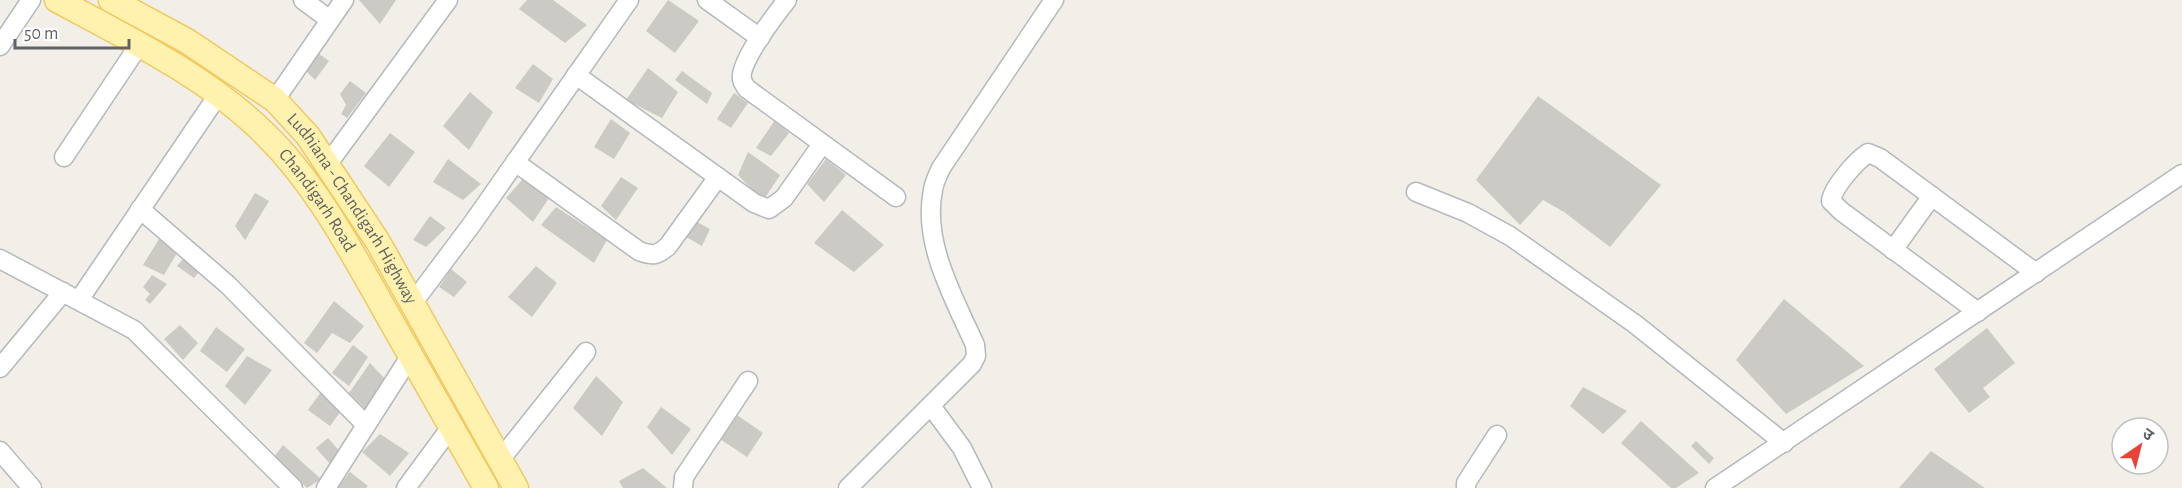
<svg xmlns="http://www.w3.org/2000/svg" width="2182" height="488" viewBox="0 0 2182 488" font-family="'Alegreya Sans','Noto Sans Devanagari',sans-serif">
  <rect width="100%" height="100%" fill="#f1efe8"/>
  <!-- building -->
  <g fill="#cccac5">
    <polygon points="359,0 396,0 380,24"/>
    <polygon points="527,0 553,0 587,25 565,43 519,9"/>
    <polygon points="668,0 699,21 675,53 646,31"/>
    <polygon points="315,51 329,61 315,80 304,69"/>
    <polygon points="533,64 553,79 539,103 515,88"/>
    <polygon points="648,68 678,92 662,118 626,100"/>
    <polygon points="682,71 712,93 707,104 675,80"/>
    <polygon points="350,81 366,93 347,118 341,114 346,105 340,94"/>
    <polygon points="470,92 493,112 469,150 443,126"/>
    <polygon points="734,93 748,103 731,128 717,119"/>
    <polygon points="1538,96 1661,185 1610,247 1564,212 1543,200 1520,225 1476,180"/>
    <polygon points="611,119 630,133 614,159 594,147"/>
    <polygon points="775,120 789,133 771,156 756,148"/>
    <polygon points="390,133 415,152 389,187 364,166"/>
    <polygon points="748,152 780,175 763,201 738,175"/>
    <polygon points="448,159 481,184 463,200 433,182"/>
    <polygon points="826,159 846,175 824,202 807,184"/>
    <polygon points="621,177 638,188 616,220 601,206"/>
    <polygon points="523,179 549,198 533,222 506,198"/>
    <polygon points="255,193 269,201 245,240 235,226"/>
    <polygon points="556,207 607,240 594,263 541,225"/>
    <polygon points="842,210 884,245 854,272 814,243"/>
    <polygon points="430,216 446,228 426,247 413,240"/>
    <polygon points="697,222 710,229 702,246 686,237"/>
    <polygon points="159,239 177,253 164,275 143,265"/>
    <polygon points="188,253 203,267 194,278 177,266"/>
    <polygon points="536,266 557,283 532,317 508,297"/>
    <polygon points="451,269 467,282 454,297 439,287"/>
    <polygon points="152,275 167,284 150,304 145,300 150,294 143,287"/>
    <polygon points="1784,299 1864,366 1786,414 1736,360"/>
    <polygon points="334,301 364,326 350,343 332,333 317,353 304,343"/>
    <polygon points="180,325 198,343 183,360 164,339"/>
    <polygon points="216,327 245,349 227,372 200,351"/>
    <polygon points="1987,328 2015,363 1983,388 1990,397 1969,413 1934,369"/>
    <polygon points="353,345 368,357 349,386 332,373"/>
    <polygon points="247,356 272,370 245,405 225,386"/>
    <polygon points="370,363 386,380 366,410 349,393"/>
    <polygon points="596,376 623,402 602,436 573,408"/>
    <polygon points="1583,387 1627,411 1603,434 1570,406"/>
    <polygon points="323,389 343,408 330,426 308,410"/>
    <polygon points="661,407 691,429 672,455 647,427"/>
    <polygon points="737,415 763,433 747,457 720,439"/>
    <polygon points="1641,421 1699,473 1676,488 1671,488 1621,443"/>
    <polygon points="380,434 409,453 390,476 362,452"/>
    <polygon points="328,438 342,454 332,466 316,448"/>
    <polygon points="1696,441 1714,458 1709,464 1691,446"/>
    <polygon points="283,445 321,479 307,488 274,457"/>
    <polygon points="1931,451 1985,488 1899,488"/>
    <polygon points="643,468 667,488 623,488 619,481"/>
    <polygon points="350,472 368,486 366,488 337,488"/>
  </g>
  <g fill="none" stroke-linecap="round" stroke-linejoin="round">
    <defs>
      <g id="minor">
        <polyline points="303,0 330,20"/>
        <polyline points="707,0 760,38"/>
        <path d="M787,0C776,14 738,63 742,79C742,82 745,85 746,88L896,197"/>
        <polyline points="0,46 31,0"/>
        <polyline points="576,75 754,203 769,209 784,198 822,144"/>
        <polyline points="275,100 344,0"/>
        <polyline points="64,157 139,45"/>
        <path d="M515,162L639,251C653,256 657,256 668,246L718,177"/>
        <polyline points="327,165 448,0"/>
        <polyline points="1416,192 1468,213 1510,236 1635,324 1784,443"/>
        <polyline points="140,209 228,285 366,425"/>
        <polyline points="1893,250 1932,196"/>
        <polyline points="0,259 134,330 293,488"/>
        <polyline points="79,300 218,95"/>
        <polyline points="412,304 472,224 629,0"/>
        <path d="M1978,312L1841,211L1831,201C1833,187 1856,161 1868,153L1880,158L2036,273"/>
        <polyline points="0,368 63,292"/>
        <polyline points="931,406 962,448 982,488"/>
        <polyline points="0,451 32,488"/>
        <polyline points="500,460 586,352"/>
        <polyline points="326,488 411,355"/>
        <polyline points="406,488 451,427"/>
        <polyline points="683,488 684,477 748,381"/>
        <path d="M848,488L972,364L976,356L975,345C954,298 922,243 933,190C934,182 938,175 941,168L1054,0"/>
        <polyline points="1466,488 1466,483 1497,435"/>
        <polyline points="1715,488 2182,174"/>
      </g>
      <g id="major">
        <path id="s1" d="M57,0C126,37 211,79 266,135C315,183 349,247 383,307C417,367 452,428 486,488"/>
        <path id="s2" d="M111,0L187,41L275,100L308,136L378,242L516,488"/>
      </g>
    </defs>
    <!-- minor casing -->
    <use href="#minor" stroke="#b5b8bc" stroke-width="21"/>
    <!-- major casing -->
    <use href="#major" stroke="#f2c960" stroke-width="27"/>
    <!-- minor -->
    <use href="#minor" stroke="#fff" stroke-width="18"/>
    <!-- major -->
    <use href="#major" stroke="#fff2af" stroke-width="24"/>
  </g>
  <g text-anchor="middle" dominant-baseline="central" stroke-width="5" stroke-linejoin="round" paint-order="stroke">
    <!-- street labels -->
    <g font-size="18" fill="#5f6368" stroke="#fff">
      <text stroke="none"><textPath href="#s1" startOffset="333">Chandigarh Road</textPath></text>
      <text stroke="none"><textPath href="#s2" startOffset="326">Ludhiana - Chandigarh Highway</textPath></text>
    </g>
  </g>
  <!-- north arrow -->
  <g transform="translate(2140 446) rotate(35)"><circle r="28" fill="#ffffff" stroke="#bfc1c3" stroke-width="1.5"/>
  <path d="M0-4.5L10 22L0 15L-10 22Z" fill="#ea4335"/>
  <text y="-9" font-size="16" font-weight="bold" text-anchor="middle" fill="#5f6368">उ</text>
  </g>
  <!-- scale -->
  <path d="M15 39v9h114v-9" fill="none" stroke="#5f6368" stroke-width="3"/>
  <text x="24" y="39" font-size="18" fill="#5f6368" stroke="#ffffff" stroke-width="4.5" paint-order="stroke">50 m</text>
</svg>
